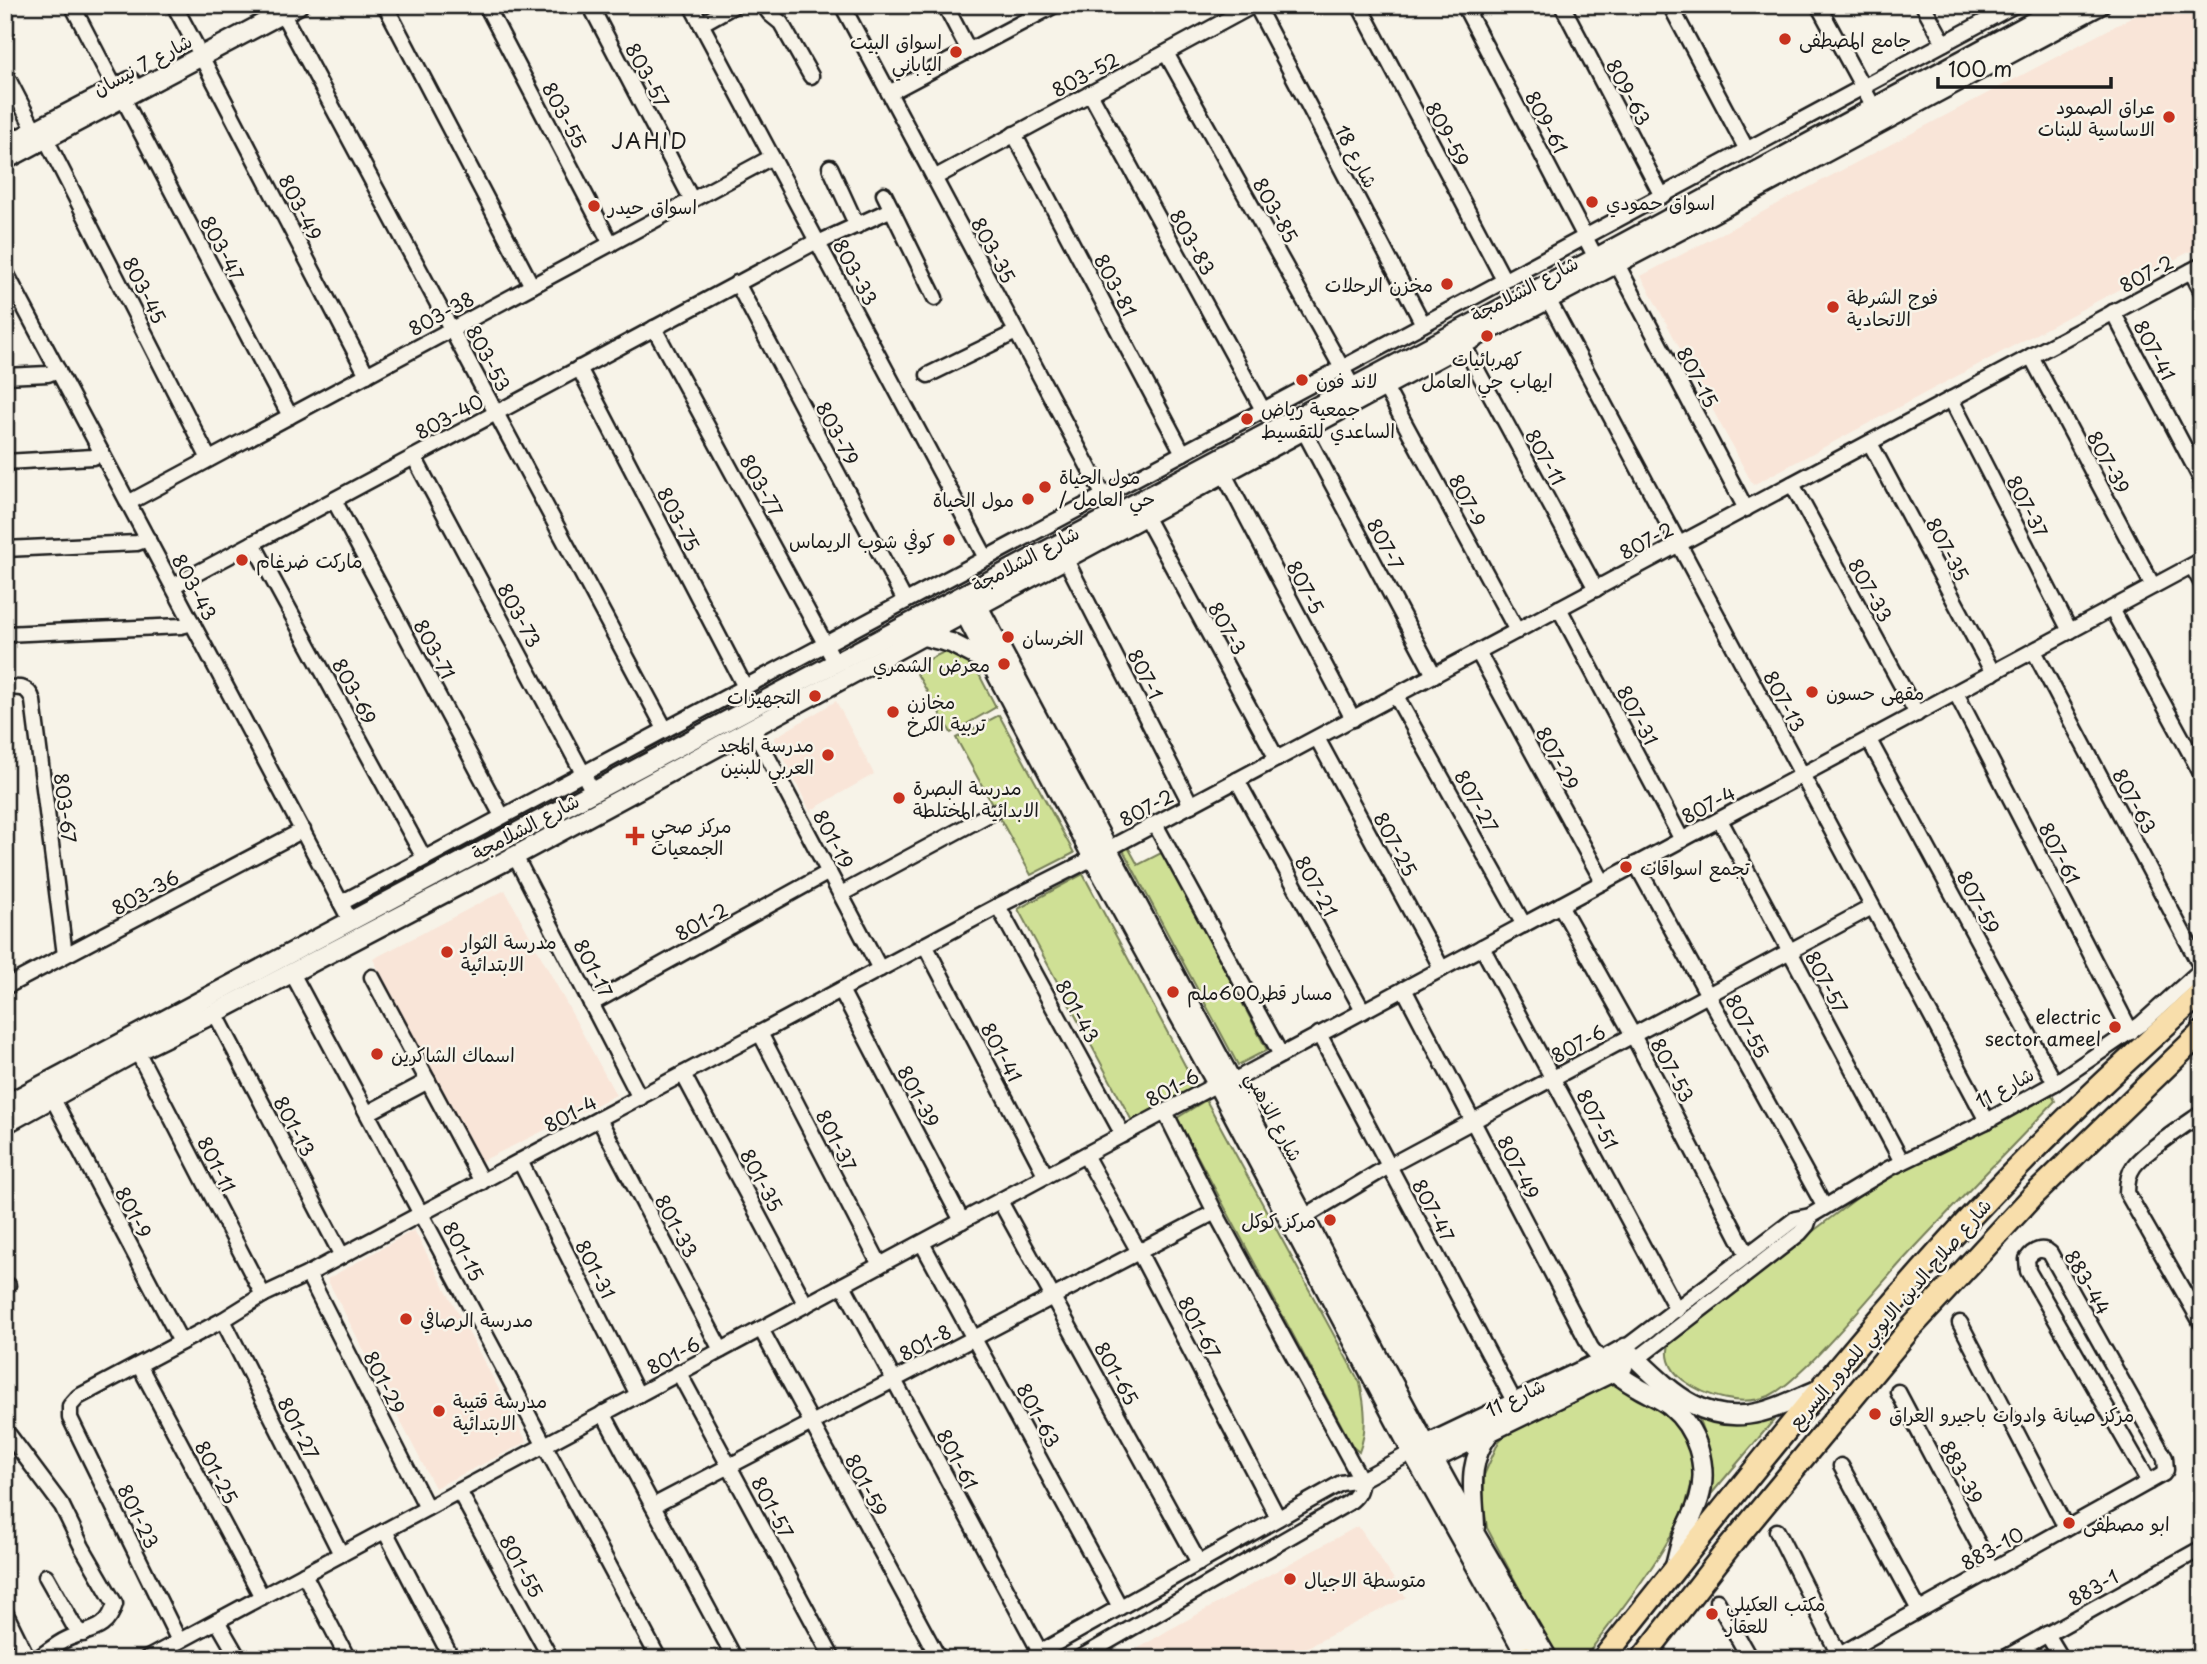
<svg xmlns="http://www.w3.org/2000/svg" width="2207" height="1664" viewBox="0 0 2207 1664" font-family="'Playpen Sans','Playpen Sans Arabic',sans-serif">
  <rect width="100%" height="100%" fill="#f7f3e8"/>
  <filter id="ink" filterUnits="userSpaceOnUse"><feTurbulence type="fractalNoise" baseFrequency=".0143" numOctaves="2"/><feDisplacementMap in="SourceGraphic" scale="14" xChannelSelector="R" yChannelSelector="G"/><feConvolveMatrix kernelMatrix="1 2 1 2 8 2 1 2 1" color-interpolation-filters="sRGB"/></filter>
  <g filter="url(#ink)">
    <!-- built -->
    <g fill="#f9e5d8">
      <polygon points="2155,5 2187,5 2202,33 2202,245 1753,485 1641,276"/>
      <polygon points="836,701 874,774 810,811 774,738"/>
      <polygon points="505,890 616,1095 480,1162 373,959"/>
      <polygon points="414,1230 527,1442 435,1488 327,1279"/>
      <polygon points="1358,1526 1406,1597 1284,1659 1121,1659 1167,1631"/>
    </g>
    <!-- green -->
    <g fill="#cfe095" stroke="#767e58" stroke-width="2">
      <polygon points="946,651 971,659 996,707 951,733 913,667"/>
      <polygon points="999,715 1074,853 1031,875 956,738"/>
      <polygon points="1128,847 1138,865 1163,852 1267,1050 1238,1065 1123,850"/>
      <polygon points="1083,874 1196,1086 1132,1121 1018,909"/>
      <path d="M2047,1093L2052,1095L2055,1101C2005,1154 1953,1206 1903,1260C1872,1294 1843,1330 1810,1363C1797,1375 1785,1388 1769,1396C1741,1407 1706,1397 1683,1380C1669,1369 1664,1354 1671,1338L1877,1183Z"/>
      <path d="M1206,1100L1360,1383C1365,1406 1368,1429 1359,1452L1353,1447L1177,1118Z"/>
      <path d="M1608,1384C1628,1387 1639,1395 1656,1406C1662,1409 1669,1413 1673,1418C1684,1431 1695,1454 1693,1472C1688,1533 1619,1610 1584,1659H1557L1487,1528L1483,1500L1484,1475L1499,1441L1515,1425Z"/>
      <path d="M1779,1414L1707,1499C1716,1465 1710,1448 1698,1417C1727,1426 1750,1419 1779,1414Z"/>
    </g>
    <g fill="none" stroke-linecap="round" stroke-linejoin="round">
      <defs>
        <g id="minor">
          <polyline points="72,5 115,88"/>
          <polyline points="174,5 196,46"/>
          <polyline points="278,5 665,729"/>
          <polyline points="385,5 532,286"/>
          <polyline points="486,5 611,244"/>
          <polyline points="590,5 692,200"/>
          <polyline points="691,5 986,558"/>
          <polyline points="763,5 770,14 781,23 811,76"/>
          <polyline points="842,5 1113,513"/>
          <polyline points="945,5 969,51"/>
          <polyline points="1256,5 1423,324"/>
          <polyline points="1359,5 1504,280"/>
          <polyline points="1464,5 1596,258"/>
          <polyline points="1562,5 1662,196"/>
          <polyline points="1670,5 1747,150"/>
          <polyline points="1818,5 1874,108"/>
          <polyline points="1923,5 1944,43"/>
          <polyline points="701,24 735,5"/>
          <polyline points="1166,53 1352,386"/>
          <polyline points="201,56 367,375"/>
          <polyline points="5,73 35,131"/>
          <polyline points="889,93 1055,5"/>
          <polyline points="1090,93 1263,410"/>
          <polyline points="123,98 290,416"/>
          <polyline points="1014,134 1183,453"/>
          <polyline points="46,139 209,459"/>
          <polyline points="830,167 857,226"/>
          <polyline points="934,178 1254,5"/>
          <polyline points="884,194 935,298"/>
          <polyline points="818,243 892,209"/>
          <polyline points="1617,264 1746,509"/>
          <polyline points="5,271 351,922"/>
          <polyline points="2191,271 2202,292"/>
          <polyline points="737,283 905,601"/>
          <polyline points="1548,299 1987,1121"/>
          <polyline points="2113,312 2202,481"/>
          <polyline points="654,328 835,662"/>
          <polyline points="1463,344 1596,589"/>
          <polyline points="2031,356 2153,586"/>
          <polyline points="579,368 745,687"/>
          <polyline points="928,375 1016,332"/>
          <polyline points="5,376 48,374 58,370"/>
          <polyline points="1385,387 1517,631"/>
          <polyline points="1951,399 2070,631"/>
          <polyline points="1304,431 1434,675"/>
          <polyline points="1870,443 1993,673"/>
          <polyline points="414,457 593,792"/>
          <polyline points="5,462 93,457 102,453"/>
          <polyline points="1224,474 1353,719"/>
          <polyline points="1792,484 1917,714"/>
          <polyline points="334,500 502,816"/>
          <polyline points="128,503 772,157"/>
          <polyline points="1145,516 1277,759"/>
          <polyline points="253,543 424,858"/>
          <polyline points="5,549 137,543 148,539"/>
          <polyline points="1066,560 1191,805"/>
          <polyline points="2192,566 2202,584"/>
          <polyline points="173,586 817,241"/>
          <polyline points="1559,608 1682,840"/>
          <polyline points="2112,609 2202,775"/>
          <polyline points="5,634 181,626 193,623"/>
          <polyline points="2034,651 2202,969"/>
          <polyline points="1478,652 1603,882"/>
          <path d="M5,688C19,687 29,686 33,701L65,955"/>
          <polyline points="1956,693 2131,1032"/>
          <polyline points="1396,696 1524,925"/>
          <polyline points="752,727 880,969"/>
          <polyline points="1317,738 1442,969"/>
          <polyline points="1869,740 2055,1083"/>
          <polyline points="1237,780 1363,1011"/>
          <polyline points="1720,820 1902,1162"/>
          <polyline points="1155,824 1281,1055"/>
          <polyline points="1108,849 2202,265"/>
          <polyline points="515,856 640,1098"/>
          <polyline points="1636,864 1824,1206"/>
          <polyline points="841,894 993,812"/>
          <polyline points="341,903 1342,368 2015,5"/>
          <polyline points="1560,905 1633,1035 1747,1254"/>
          <polyline points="998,906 1123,1135"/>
          <polyline points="925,945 1046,1176"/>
          <polyline points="1482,947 1677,1310"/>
          <polyline points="292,973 659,1659"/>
          <polyline points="372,977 482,1182"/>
          <polyline points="5,987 303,830"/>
          <polyline points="1404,989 1591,1348 1602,1361"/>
          <polyline points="841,990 962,1221"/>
          <polyline points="591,1004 829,872"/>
          <polyline points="215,1013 342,1256"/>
          <polyline points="760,1033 880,1265"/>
          <polyline points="1319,1034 1515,1403"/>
          <polyline points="137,1051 263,1295"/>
          <polyline points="683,1074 806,1305"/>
          <polyline points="1233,1081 2202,560"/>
          <polyline points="53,1099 181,1342"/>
          <polyline points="368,1113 428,1081"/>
          <path d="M2202,1113C2185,1125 2145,1151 2134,1166C2128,1174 2127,1184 2127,1193L2202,1324"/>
          <polyline points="599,1119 721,1350"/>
          <polyline points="1085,1155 1139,1252 1278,1518"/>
          <polyline points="520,1161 638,1395"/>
          <polyline points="1000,1201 1199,1563"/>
          <polyline points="1304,1217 1389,1166 1872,907"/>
          <polyline points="922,1243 1120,1607"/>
          <polyline points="308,1274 427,1508"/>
          <polyline points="843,1285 1040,1652"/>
          <polyline points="5,1286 8,1285"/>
          <polyline points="223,1320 341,1554"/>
          <polyline points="1960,1323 2066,1528"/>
          <polyline points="761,1329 939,1659"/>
          <polyline points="1625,1348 1795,1219 1810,1216 1890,1168 1987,1121 2055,1083 2141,1024 2202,969"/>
          <polyline points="1637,1359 1800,1233 1807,1225 1810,1216"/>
          <polyline points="139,1365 262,1597"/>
          <polyline points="679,1373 833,1659"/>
          <polyline points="1898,1392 1992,1570"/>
          <polyline points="603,1413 735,1659"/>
          <path d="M5,1436L9,1435L62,1506L82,1547L115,1604C107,1632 89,1629 67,1639C56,1644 47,1652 37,1659"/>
          <polyline points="1841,1466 1919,1610"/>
          <polyline points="459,1491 551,1659"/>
          <polyline points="653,1506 1215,1212"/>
          <polyline points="385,1531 452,1659"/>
          <polyline points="1777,1531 1841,1659"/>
          <polyline points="304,1574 348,1659"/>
          <polyline points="46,1576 73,1624 83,1634"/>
          <polyline points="1717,1601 1750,1659"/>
          <polyline points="5,1612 28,1659"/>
          <polyline points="217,1621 239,1659"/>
          <polyline points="2047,1634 2062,1659"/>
          <polyline points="179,1641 70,1418 70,1406 78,1397 223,1320 263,1295 308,1274 998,906 1093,858"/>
          <polyline points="146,1659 1217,1084"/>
          <polyline points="1028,1659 1341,1483 1361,1480 1412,1452"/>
          <path d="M1078,1659L1348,1503C1357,1497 1360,1491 1361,1480L1215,1212L1165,1112"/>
          <path d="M1832,1659L2163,1474L2166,1470L2165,1458L2050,1253C2042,1247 2033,1250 2027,1259L2028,1271L2149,1482"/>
          <polyline points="2003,1659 2202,1548"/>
          <polyline points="2191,1659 2202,1653"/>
        </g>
        <g id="tertiary">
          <polyline points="5,146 130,81"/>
          <polyline points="5,160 298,5"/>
          <polyline points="973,597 1426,1445 1475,1534 1548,1659"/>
          <polyline points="960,604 1093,858 1217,1084 1412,1452 1528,1659"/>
          <polyline points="924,636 951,643 988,662"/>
          <polyline points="5,1105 1596,258 2064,5"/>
          <polyline points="5,1124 137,1051 215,1013 515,856 1463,344 1711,214 2100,5"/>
          <path d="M1602,1361C1613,1371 1624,1380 1637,1387C1648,1394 1660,1398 1670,1406C1697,1428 1709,1466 1699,1499C1695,1512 1689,1522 1684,1534C1680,1544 1678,1555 1675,1566"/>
          <path d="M1426,1445L1602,1361L1625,1348C1665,1385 1700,1428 1761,1412C1782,1407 1802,1396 1822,1388"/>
          <polyline points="1434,1459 1623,1367"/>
          <path d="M1475,1527C1474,1491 1466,1465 1489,1433"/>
        </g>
        <g id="primary">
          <polyline points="1527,1657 1527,1659"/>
          <path d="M1603,1659C1739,1490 1873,1314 2026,1159C2082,1101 2142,1047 2202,992"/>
          <polyline points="1642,1659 1726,1551 1909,1330 2031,1198 2202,1032"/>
        </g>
      </defs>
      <!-- minor casing -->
      <use href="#minor" stroke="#1c1c1c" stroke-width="19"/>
      <!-- tertiary casing -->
      <use href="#tertiary" stroke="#1c1c1c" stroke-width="23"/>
      <!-- primary casing -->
      <use href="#primary" stroke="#1c1c1c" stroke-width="26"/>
      <!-- minor -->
      <use href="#minor" stroke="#f7f3e8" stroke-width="14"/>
      <!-- tertiary -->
      <use href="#tertiary" stroke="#f7f3e8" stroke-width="18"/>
      <!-- primary -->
      <use href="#primary" stroke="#f8deab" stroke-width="21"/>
    </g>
  </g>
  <!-- markers -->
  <g fill="#c8321e" stroke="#f7f3e8" stroke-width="2.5">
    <circle cx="1785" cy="39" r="7"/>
    <circle cx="956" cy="52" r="7"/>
    <circle cx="2169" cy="117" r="7"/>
    <circle cx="1592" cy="202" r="7"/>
    <circle cx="594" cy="206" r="7"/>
    <circle cx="1447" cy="284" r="7"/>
    <circle cx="1833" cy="307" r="7"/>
    <circle cx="1487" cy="336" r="7"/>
    <circle cx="1302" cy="380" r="7"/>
    <circle cx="1247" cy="419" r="7"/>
    <circle cx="1045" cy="487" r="7"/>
    <circle cx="1028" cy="499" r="7"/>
    <circle cx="949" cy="540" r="7"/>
    <circle cx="242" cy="560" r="7"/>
    <circle cx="1008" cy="637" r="7"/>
    <circle cx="1004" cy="664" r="7"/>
    <circle cx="1812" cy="692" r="7"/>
    <circle cx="815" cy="696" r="7"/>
    <circle cx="893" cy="712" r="7"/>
    <circle cx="828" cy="755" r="7"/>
    <circle cx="899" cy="798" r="7"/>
    <path d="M631.5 825.5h7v7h7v7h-7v7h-7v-7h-7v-7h7z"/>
    <circle cx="1626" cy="867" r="7"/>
    <circle cx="447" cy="952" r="7"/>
    <circle cx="1173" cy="992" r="7"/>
    <circle cx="2115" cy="1027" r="7"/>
    <circle cx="377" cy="1054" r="7"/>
    <circle cx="1330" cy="1220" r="7"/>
    <circle cx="406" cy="1319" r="7"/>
    <circle cx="439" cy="1411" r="7"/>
    <circle cx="1875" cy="1414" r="7"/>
    <circle cx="2069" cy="1523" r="7"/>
    <circle cx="1290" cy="1579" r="7"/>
    <circle cx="1712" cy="1614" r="7"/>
  </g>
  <g text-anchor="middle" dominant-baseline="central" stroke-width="5" stroke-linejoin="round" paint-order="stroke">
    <!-- poi labels -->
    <g font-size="19" fill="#1c1c1c" stroke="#f7f3e8" text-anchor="start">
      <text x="1799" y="39">جامع المصطفى</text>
      <text x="942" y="41" text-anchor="end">اسواق البيت<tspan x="942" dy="22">الياباني</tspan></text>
      <text x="2155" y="106" text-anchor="end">عراق الصمود<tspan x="2155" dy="22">الاساسية للبنات</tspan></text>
      <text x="1606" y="202">اسواق حمودي</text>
      <text x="608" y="206">اسواق حيدر</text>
      <text x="1433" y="284" text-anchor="end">مخزن الرحلات</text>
      <text x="1847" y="296">فوج الشرطة<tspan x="1847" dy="22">الاتحادية</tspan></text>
      <text x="1487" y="358" text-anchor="middle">كهربائيات<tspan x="1487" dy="22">ايهاب حي العامل</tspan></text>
      <text x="1316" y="380">لاند فون</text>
      <text x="1261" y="408">جمعية رياض<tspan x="1261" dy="22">الساعدي للتقسيط</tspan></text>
      <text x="1059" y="476">مول الحياة<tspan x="1059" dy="22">/ حي العامل</tspan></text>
      <text x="1014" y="499" text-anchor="end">مول الحياة</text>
      <text x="935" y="540" text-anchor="end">كوفي شوب الريماس</text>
      <text x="256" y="560">ماركت ضرغام</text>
      <text x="1022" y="637">الخرسان</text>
      <text x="990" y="664" text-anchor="end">معرض الشمري</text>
      <text x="1826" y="692">مقهى حسون</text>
      <text x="801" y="696" text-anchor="end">التجهيزات</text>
      <text x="907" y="701">مخازن<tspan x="907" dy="22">تربية الكرخ</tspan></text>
      <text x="814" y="744" text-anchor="end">مدرسة المجد<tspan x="814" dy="22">العربي للبنين</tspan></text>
      <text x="913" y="787">مدرسة البصرة<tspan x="913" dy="22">الابدائية المختلطة</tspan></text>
      <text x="651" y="825">مركز صحي<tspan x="651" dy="22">الجمعيات</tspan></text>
      <text x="1640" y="867">تجمع اسواقات</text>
      <text x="461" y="941">مدرسة الثوار<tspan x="461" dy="22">الابتدائية</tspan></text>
      <text x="1187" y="992">مسار قطر600ملم</text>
      <text x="2101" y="1016" text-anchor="end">electric<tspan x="2101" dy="22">sector ameel</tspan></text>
      <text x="391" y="1054">اسماك الشاكرين</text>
      <text x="1316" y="1220" text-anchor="end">مركز كوكل</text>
      <text x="420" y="1319">مدرسة الرصافي</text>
      <text x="453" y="1400">مدرسة قتيبة<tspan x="453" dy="22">الابتدائية</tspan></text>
      <text x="1889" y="1414">مركز صيانة وادوات باجيرو العراق</text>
      <text x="2083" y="1523">ابو مصطفى</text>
      <text x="1304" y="1579">متوسطة الاجيال</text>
      <text x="1726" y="1603">مكتب العكيلي<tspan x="1726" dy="22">للعقار</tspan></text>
    </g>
    <!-- street labels -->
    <g font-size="19" fill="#1c1c1c" stroke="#f7f3e8">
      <text transform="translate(142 64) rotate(-28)">شارع 7 نيسان</text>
      <text transform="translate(1085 74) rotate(-28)">803-52</text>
      <text transform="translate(648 75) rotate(62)">803-57</text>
      <text transform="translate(1629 92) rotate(62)">809-63</text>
      <text transform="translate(565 115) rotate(62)">803-55</text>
      <text transform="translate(1547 122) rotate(62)">809-61</text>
      <text transform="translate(1448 134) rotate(62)">809-59</text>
      <text transform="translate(1357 156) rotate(62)">شارع 18</text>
      <text transform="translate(301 207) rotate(63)">803-49</text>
      <text transform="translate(1276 210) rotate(61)">803-85</text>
      <text transform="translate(1193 242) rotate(61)">803-83</text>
      <text transform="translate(223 248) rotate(62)">803-47</text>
      <text transform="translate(994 250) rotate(62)">803-35</text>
      <text transform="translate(856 272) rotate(62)">803-33</text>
      <text transform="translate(2146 273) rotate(-28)">807-2</text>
      <text transform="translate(1116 285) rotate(62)">803-81</text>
      <text transform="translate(1524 288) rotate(-28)">شارع الشلامجة</text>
      <text transform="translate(145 290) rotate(63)">803-45</text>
      <text transform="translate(441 313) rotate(-28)">803-38</text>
      <text transform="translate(2155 350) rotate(62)">807-41</text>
      <text transform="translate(489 358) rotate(62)">803-53</text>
      <text transform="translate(1698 377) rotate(62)">807-15</text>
      <text transform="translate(449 416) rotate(-28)">803-40</text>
      <text transform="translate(838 433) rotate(62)">803-79</text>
      <text transform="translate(1546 457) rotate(61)">807-11</text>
      <text transform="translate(2109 462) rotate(62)">807-39</text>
      <text transform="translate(762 485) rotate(61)">803-77</text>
      <text transform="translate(1468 500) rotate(62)">807-9</text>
      <text transform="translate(2028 506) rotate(63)">807-37</text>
      <text transform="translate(679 519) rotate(63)">803-75</text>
      <text transform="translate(1646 540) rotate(-28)">807-2</text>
      <text transform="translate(1386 544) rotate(62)">807-7</text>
      <text transform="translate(1948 549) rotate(62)">807-35</text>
      <text transform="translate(1025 558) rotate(-28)">شارع الشلامجة</text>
      <text transform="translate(195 587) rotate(62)">803-43</text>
      <text transform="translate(1306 587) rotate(62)">807-5</text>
      <text transform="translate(1871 590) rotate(61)">807-33</text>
      <text transform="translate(520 615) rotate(62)">803-73</text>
      <text transform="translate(1228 628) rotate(61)">807-3</text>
      <text transform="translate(435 649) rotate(62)">803-71</text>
      <text transform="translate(1146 674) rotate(63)">807-1</text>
      <text transform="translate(355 691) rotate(62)">803-69</text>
      <text transform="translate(1785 701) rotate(62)">807-13</text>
      <text transform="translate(1638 715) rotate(62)">807-31</text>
      <text transform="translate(1558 758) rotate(62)">807-29</text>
      <text transform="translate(1477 801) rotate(61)">807-27</text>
      <text transform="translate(2135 801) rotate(62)">807-63</text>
      <text transform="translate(1708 804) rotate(-28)">807-4</text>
      <text transform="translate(1146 807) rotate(-28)">807-2</text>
      <text transform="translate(66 808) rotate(83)">803-67</text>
      <text transform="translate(525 826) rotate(-28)">شارع الشلامجة</text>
      <text transform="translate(834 839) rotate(62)">801-19</text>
      <text transform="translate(1396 844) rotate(62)">807-25</text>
      <text transform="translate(2060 853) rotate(63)">807-61</text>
      <text transform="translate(1317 886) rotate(61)">807-21</text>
      <text transform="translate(145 892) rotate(-28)">803-36</text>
      <text transform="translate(1979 902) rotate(62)">807-59</text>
      <text transform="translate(701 921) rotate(-29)">801-2</text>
      <text transform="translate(594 968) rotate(63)">801-17</text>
      <text transform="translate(1827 982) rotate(62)">807-57</text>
      <text transform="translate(1078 1011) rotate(61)">801-43</text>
      <text transform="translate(1748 1026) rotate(62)">807-55</text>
      <text transform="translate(1578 1043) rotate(-28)">807-6</text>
      <text transform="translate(1002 1052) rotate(62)">801-41</text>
      <text transform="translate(1673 1070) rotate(62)">807-53</text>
      <text transform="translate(1172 1087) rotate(-28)">801-6</text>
      <text transform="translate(2004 1087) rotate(-29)">شارع 11</text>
      <text transform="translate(919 1096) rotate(62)">801-39</text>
      <text transform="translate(570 1113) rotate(-28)">801-4</text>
      <text transform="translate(1275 1116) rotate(62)">شارع الذهبي</text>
      <text transform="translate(1598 1119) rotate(62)">807-51</text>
      <text transform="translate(295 1126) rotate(62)">801-13</text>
      <text transform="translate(837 1140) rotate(63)">801-37</text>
      <text transform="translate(217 1164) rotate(63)">801-11</text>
      <text transform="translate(1519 1167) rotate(63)">807-49</text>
      <text transform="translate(762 1180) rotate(62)">801-35</text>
      <text transform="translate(1434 1210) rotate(62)">807-47</text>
      <text transform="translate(134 1212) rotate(62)">801-9</text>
      <text transform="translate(677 1226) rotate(62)">801-33</text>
      <text transform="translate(464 1251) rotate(62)">801-15</text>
      <text transform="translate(596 1269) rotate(63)">801-31</text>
      <text transform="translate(2088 1282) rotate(60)">883-44</text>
      <text transform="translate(1889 1313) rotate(-49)">شارع صلاح الدين الايوبي للمرور السريع</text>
      <text transform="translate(1200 1327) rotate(62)">801-67</text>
      <text transform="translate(925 1342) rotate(-28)">801-8</text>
      <text transform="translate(673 1355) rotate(-28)">801-6</text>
      <text transform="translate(1117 1373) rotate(61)">801-65</text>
      <text transform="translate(385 1382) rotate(63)">801-29</text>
      <text transform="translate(1515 1397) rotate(-26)">شارع 11</text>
      <text transform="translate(1039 1415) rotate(62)">801-63</text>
      <text transform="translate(299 1428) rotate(63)">801-27</text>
      <text transform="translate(958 1459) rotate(62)">801-61</text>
      <text transform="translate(217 1472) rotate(62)">801-25</text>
      <text transform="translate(1962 1472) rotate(62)">883-39</text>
      <text transform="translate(867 1485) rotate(62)">801-59</text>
      <text transform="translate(773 1507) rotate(62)">801-57</text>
      <text transform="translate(139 1516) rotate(64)">801-23</text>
      <text transform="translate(1992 1548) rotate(-29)">883-10</text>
      <text transform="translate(522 1566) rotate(61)">801-55</text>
      <text transform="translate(2093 1587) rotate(-29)">883-1</text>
    </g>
    <!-- neighbourhood labels -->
    <g font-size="21" letter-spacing="2" fill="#1c1c1c" stroke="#f7f3e8">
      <text x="650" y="140">JAHID</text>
    </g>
  </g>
  <!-- margin -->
  <rect width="2207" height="1664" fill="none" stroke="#f7f3e8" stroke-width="28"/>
  <rect x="14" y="14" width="2179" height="1636" fill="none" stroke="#1c1c1c" stroke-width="2.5" filter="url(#ink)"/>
  <!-- scale -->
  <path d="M1938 77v10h173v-10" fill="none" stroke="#1c1c1c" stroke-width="3.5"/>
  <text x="1948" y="77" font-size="21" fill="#1c1c1c" stroke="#f7f3e8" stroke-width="5" paint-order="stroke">100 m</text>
</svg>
